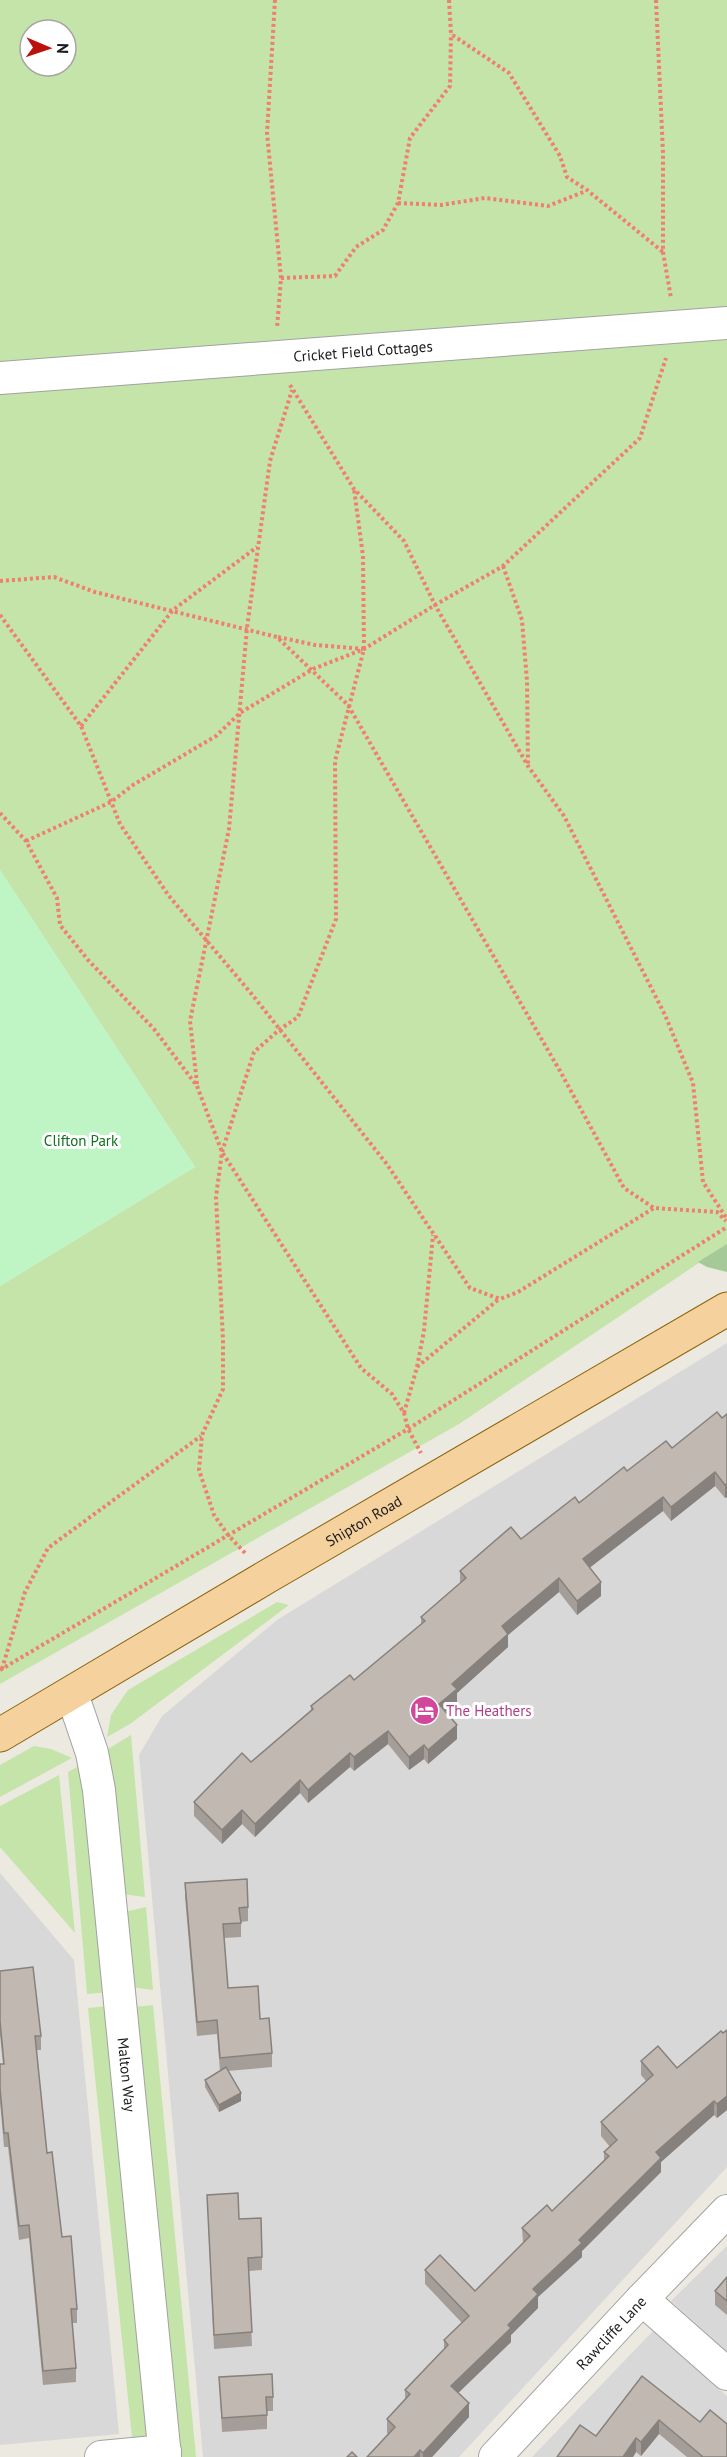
<svg xmlns="http://www.w3.org/2000/svg" width="727" height="2457" viewBox="0 0 727 2457" font-family="'PT Sans',sans-serif">
  <rect width="100%" height="100%" fill="#ece9e1"/>
  <!-- residential -->
  <g fill="#d9d8d8">
    <polygon points="727,1343 727,2167 459,2457 203,2457 139,1755 162,1716 277,1620"/>
    <polygon points="0,1873 74,1960 119,2434 0,2445"/>
    <polygon points="727,2246 727,2351 671,2301"/>
    <polygon points="654,2330 727,2396 727,2457 532,2457"/>
  </g>
  <!-- grass -->
  <g fill="#c4e4a9" fill-rule="evenodd">
    <path d="M0,0H727V1244L459,1424L0,1684V1286L195,1167L0,870ZM30,30H66V66H30Z"/>
    <polygon points="277,1602 289,1605 130,1724 107,1737 111,1715 128,1690"/>
    <polygon points="131,1735 145,1897 122,1894 108,1749"/>
    <polygon points="34,1746 51,1749 72,1758 0,1797 0,1765"/>
    <polygon points="81,1765 108,1992 87,1994 68,1772"/>
    <polygon points="59,1775 75,1933 0,1847 0,1806"/>
    <polygon points="146,1907 153,1990 131,1987 124,1912"/>
    <polygon points="153,2005 196,2457 177,2457 135,2007"/>
    <polygon points="109,2006 155,2457 134,2457 88,2008"/>
  </g>
  <!-- forest -->
  <polygon fill="#a5c998" points="727,1244 727,1272 707,1267 698,1262"/>
  <!-- park -->
  <polygon fill="#bff5c5" points="0,870 195,1167 0,1286"/>
  <g fill="none" stroke-linecap="round" stroke-linejoin="round">
    <defs>
      <g id="minor">
        <path id="s1" d="M0,378L727,323"/>
        <path id="s2" d="M72,1694L92,1753L99,1790L165,2457"/>
        <polyline points="642,2299 727,2374"/>
        <polyline points="101,2457 165,2451"/>
        <path id="s3" d="M495,2457L642,2299L727,2211"/>
      </g>
      <g id="major">
        <path id="s4" d="M0,1735L268,1576L727,1309"/>
      </g>
    </defs>
    <!-- minor casing -->
    <use href="#minor" stroke="#a2a2a2" stroke-width="34"/>
    <!-- major casing -->
    <use href="#major" stroke="#896209" stroke-width="35"/>
    <!-- path -->
    <g stroke="#f07f6e" stroke-width="4" stroke-dasharray="3 3" stroke-linecap="butt">
      <polyline points="275,0 267,133 281,278 277,328"/>
      <polyline points="449,0 451,34 509,73 560,156 567,177 587,190 663,252"/>
      <polyline points="656,0 663,153 663,252 671,298"/>
      <polyline points="398,203 441,205 485,198 548,206 586,191"/>
      <polyline points="281,278 335,276 356,247 383,230 398,203 410,138 450,86 451,34"/>
      <polyline points="290,385 354,489 404,541 435,605 528,766 564,816 665,1015 693,1083 703,1182 727,1219"/>
      <polyline points="503,566 522,620 527,681 528,766"/>
      <polyline points="0,581 54,577 95,592 277,637 348,705 560,1071 624,1188 654,1208 717,1212 726,1221"/>
      <polyline points="0,615 81,726 120,824 169,896 250,992 386,1163 470,1288 500,1299 518,1292 654,1208"/>
      <polyline points="278,637 315,645 363,649"/>
      <polyline points="81,726 173,610 257,547"/>
      <polyline points="0,813 26,841 57,898 60,925 88,960 154,1029 197,1086 222,1152 361,1368 392,1394 404,1413 408,1429 421,1453"/>
      <polyline points="26,841 111,802 133,785 216,736 240,713 313,669 364,649 435,605 503,566 640,438 666,358"/>
      <polyline points="197,1084 190,1021 229,829 247,628 270,461 292,390"/>
      <polyline points="417,1367 499,1299"/>
      <polyline points="404,1413 417,1367 424,1331 433,1235"/>
      <polyline points="245,1553 228,1535 214,1515 199,1470 202,1435 223,1389 223,1340 216,1197 222,1152 254,1052 279,1030 298,1017 336,919 335,761 364,649 363,556 354,489"/>
      <polyline points="2,1669 25,1592 48,1548 201,1436"/>
      <polyline points="0,1670 408,1429 727,1227"/>
    </g>
    <!-- minor -->
    <use href="#minor" stroke="#fff" stroke-width="32"/>
    <!-- major -->
    <use href="#major" stroke="#f5d29d" stroke-width="33"/>
  </g>
  <!-- wall -->
  <g fill="#a59e98">
    <polygon points="727,1414 727,1497 725,1498 715,1486 671,1521 663,1511 589,1567 601,1596 577,1615 559,1592 508,1635 508,1647 457,1693 457,1703 446,1712 457,1739 428,1764 424,1759 409,1770 388,1744 354,1771 350,1767 308,1803 300,1793 255,1837 242,1824 222,1844 194,1816 194,1802 251,1762 311,1710 311,1706 354,1680 421,1624 421,1617 460,1583 460,1571 521,1539 627,1471 672,1448"/>
    <polygon points="185,1883 248,1907 248,1921 241,1922 241,1937 224,1938 228,1988 260,2019 272,2053 272,2067 228,2071 241,2101 219,2112 205,2087 205,2080 220,2071 217,2034 197,2036 185,1897"/>
    <polygon points="0,1971 41,2036 41,2050 36,2050 47,2153 62,2237 77,2309 77,2323 72,2323 76,2368 76,2382 43,2385 29,2238 19,2240 8,2147 4,2147 0,2102 0,2064 3,2064 0,2035"/>
    <polygon points="727,2030 727,2110 717,2118 714,2115 661,2162 661,2172 582,2251 582,2257 538,2297 538,2308 511,2335 511,2342 458,2393 469,2417 432,2457 367,2457 388,2434 387,2433 387,2419 405,2400 405,2390 444,2349 444,2340 462,2323 425,2284 425,2270 475,2291 523,2243 522,2228 552,2211 604,2160 604,2152 610,2147 601,2136 601,2122 646,2081 641,2075 641,2061 677,2068"/>
    <polygon points="207,2195 239,2219 262,2257 262,2270 249,2271 252,2346 214,2349"/>
    <polygon points="727,2277 727,2315 715,2305 715,2291"/>
    <polygon points="642,2376 727,2457 687,2457 659,2434 641,2456 636,2452 633,2457 557,2457 596,2436"/>
    <polygon points="219,2377 273,2397 273,2411 267,2411 267,2429 222,2432"/>
  </g>
  <!-- shaded-wall -->
  <g fill="#86817c">
    <polygon points="715,1472 715,1486 671,1521 671,1507"/>
    <polygon points="727,1484 727,1497 725,1498 725,1485"/>
    <polygon points="663,1497 663,1511 583,1573 583,1559"/>
    <polygon points="559,1578 559,1592 508,1635 508,1647 457,1693 457,1703 439,1717 439,1704 452,1684 502,1626"/>
    <polygon points="601,1582 601,1596 577,1615 577,1601"/>
    <polygon points="457,1725 457,1739 428,1764 428,1750"/>
    <polygon points="388,1731 388,1744 354,1771 354,1757"/>
    <polygon points="424,1745 424,1759 409,1770 409,1757"/>
    <polygon points="350,1753 350,1767 308,1803 308,1790"/>
    <polygon points="300,1780 300,1793 255,1837 255,1824"/>
    <polygon points="242,1810 242,1824 222,1844 222,1830"/>
    <polygon points="241,2093 241,2101 219,2112 219,2105"/>
    <polygon points="727,2096 727,2110 717,2118 717,2104"/>
    <polygon points="714,2101 714,2115 661,2162 661,2172 582,2251 582,2257 538,2297 538,2308 511,2335 511,2342 451,2400 451,2386 508,2325 533,2289 579,2240 656,2152"/>
    <polygon points="469,2403 469,2417 432,2457 423,2457 423,2453"/>
    <polygon points="659,2420 659,2434 641,2456 641,2442"/>
    <polygon points="636,2438 636,2452 633,2457 623,2457"/>
    <polygon points="420,2450 420,2457 414,2457"/>
  </g>
  <!-- building -->
  <g fill="#c0b8b1" stroke="#86817c" stroke-width="1.5">
    <polygon points="717,1412 722,1418 727,1414 727,1484 725,1485 715,1472 671,1507 663,1497 583,1559 601,1582 577,1601 559,1578 502,1626 508,1634 452,1684 457,1689 439,1704 457,1725 428,1750 424,1745 409,1757 388,1731 354,1757 350,1753 308,1790 300,1780 255,1824 242,1810 222,1830 194,1802 242,1753 251,1762 313,1709 311,1706 350,1675 354,1680 425,1621 421,1617 466,1578 460,1571 511,1527 521,1539 575,1497 579,1503 624,1467 627,1471 666,1441 672,1448"/>
    <polygon points="247,1879 248,1907 239,1908 241,1923 223,1924 228,1988 258,1986 260,2019 269,2018 272,2053 220,2058 217,2020 197,2022 185,1883"/>
    <polygon points="33,1967 41,2036 35,2036 47,2153 52,2152 62,2237 71,2236 77,2309 71,2309 76,2368 43,2371 29,2225 19,2226 8,2133 4,2133 0,2088 0,2064 4,2064 0,2021 0,1971"/>
    <polygon points="727,2030 727,2096 717,2104 714,2101 656,2152 661,2158 579,2240 582,2243 533,2289 538,2294 508,2325 511,2328 451,2386 469,2403 423,2453 420,2450 414,2457 367,2457 395,2427 387,2419 410,2394 405,2390 448,2345 444,2340 469,2316 425,2270 440,2255 475,2291 530,2236 522,2228 547,2205 552,2211 609,2156 604,2152 617,2140 601,2122 653,2075 641,2061 658,2046 677,2068 721,2031 723,2033"/>
    <polygon points="226,2067 241,2093 219,2105 205,2080"/>
    <polygon points="238,2193 239,2219 261,2218 262,2257 248,2258 252,2332 214,2335 207,2195"/>
    <polygon points="727,2277 727,2301 715,2291"/>
    <polygon points="272,2374 273,2397 266,2397 267,2415 222,2418 219,2377"/>
    <polygon points="642,2376 700,2422 710,2410 727,2424 727,2457 701,2457 702,2456 659,2420 641,2442 636,2438 623,2457 557,2457 580,2425 596,2436"/>
    <polygon points="352,2452 357,2457 347,2457"/>
  </g>
  <!-- icons -->
  <defs>
    <symbol id="hotel-disc" viewBox="-11 -11 22 22"><circle r="9.5" fill="#d1479c" stroke="#fff"/><path d="M-6-4.5h1.5V1H6V5H4.5V3h-9V5H-6ZM-4 0a1.8 1.8 0 1 1 3.6 0ZM.5 0V-2.5h3Q6-2.5 6 0Z" fill="#fff"/></symbol>
  </defs>
  <g fill-rule="evenodd">
    <use href="#hotel-disc" x="408" y="1694" width="33" height="33"/>
  </g>
  <g text-anchor="middle" dominant-baseline="central" stroke-width="6" stroke-linejoin="round" paint-order="stroke">
    <!-- street labels -->
    <g font-size="15" fill="#1b1b1b" stroke="#fff">
      <text stroke="none"><textPath href="#s1" startOffset="364">Cricket Field Cottages</textPath></text>
      <text stroke="none"><textPath href="#s4" startOffset="422">Shipton Road</textPath></text>
      <text stroke="none"><textPath href="#s2" startOffset="386">Malton Way</textPath></text>
      <text stroke="none"><textPath href="#s3" startOffset="170">Rawcliffe Lane</textPath></text>
    </g>
    <!-- park labels -->
    <g font-size="15" fill="#12711c" stroke="#fff">
      <text x="81" y="1140">Clifton Park</text>
    </g>
    <!-- hotel labels -->
    <g font-size="15" fill="#b23c85" stroke="#fff" text-anchor="start">
      <text x="446" y="1710">The Heathers</text>
    </g>
  </g>
  <!-- north arrow -->
  <g transform="translate(48 48) rotate(92)"><circle r="28" fill="#ffffff" stroke="#a4a4a4" stroke-width="1.5"/>
  <path d="M0-4.5L10 22L0 15L-10 22Z" fill="#ba120d"/>
  <text y="-9" font-size="16" font-weight="bold" text-anchor="middle" fill="#1b1b1b">N</text>
  </g>
</svg>
